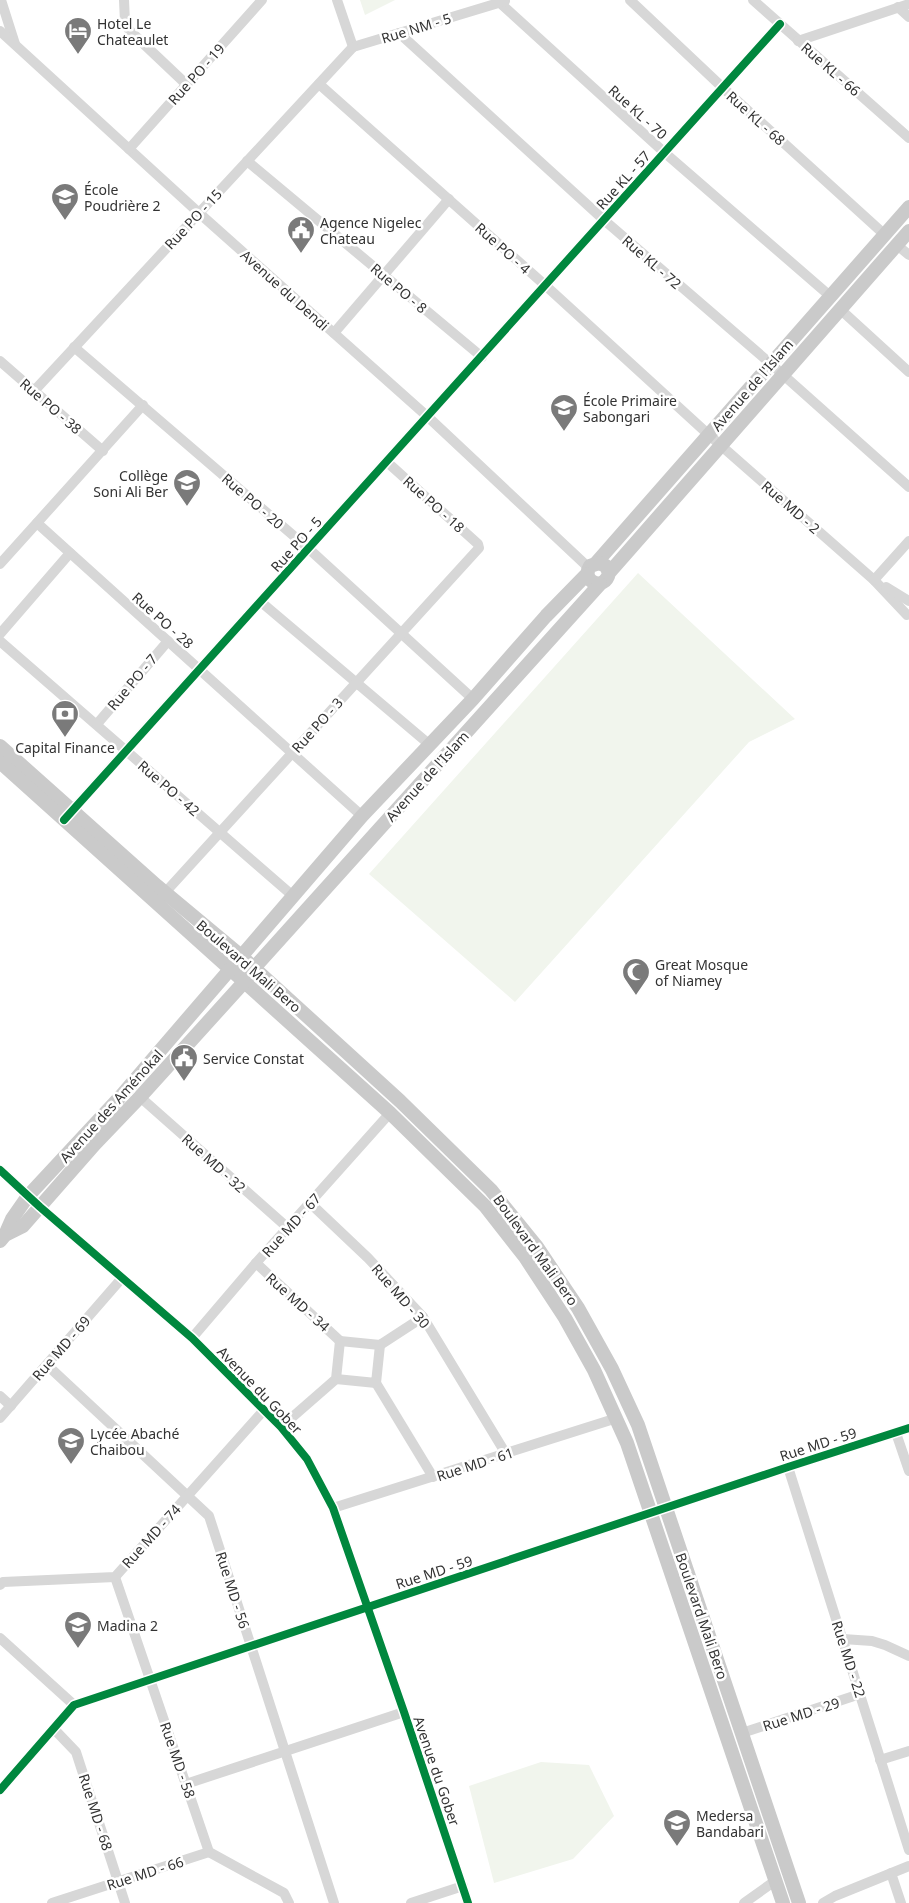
<svg xmlns="http://www.w3.org/2000/svg" width="909" height="1903" viewBox="0 0 909 1903" font-family="'Noto Sans',sans-serif">
  <rect width="100%" height="100%" fill="#fff"/>
  <!-- green -->
  <g fill="#f1f5ed">
    <polygon points="360,0 395,0 365,15"/>
    <polygon points="638,573 795,719 749,742 515,1002 369,874"/>
    <polygon points="541,1762 589,1765 614,1816 573,1859 494,1883 469,1786"/>
  </g>
  <g fill="none" stroke-linecap="round" stroke-linejoin="round">
    <!-- minor -->
    <g stroke="#d7d7d7" stroke-width="10">
      <polyline points="1,0 15,44"/>
      <polyline points="124,0 125,22 129,30 186,84"/>
      <polyline points="337,0 353,47"/>
      <polyline points="630,0 722,87 885,235"/>
      <polyline points="753,0 909,138"/>
      <polyline points="499,2 665,153 830,296"/>
      <polyline points="898,7 909,17"/>
      <polyline points="0,31 199,213 428,417 589,568"/>
      <polyline points="399,33 604,220 771,364 909,487"/>
      <polyline points="798,41 909,4"/>
      <polyline points="353,47 505,1"/>
      <polyline points="319,84 546,286 709,435 874,580 907,615"/>
      <polyline points="129,149 262,0"/>
      <polyline points="247,161 482,357"/>
      <polyline points="897,245 909,255"/>
      <polyline points="841,310 909,372"/>
      <polyline points="334,333 449,199"/>
      <polyline points="74,347 309,549 473,699"/>
      <polyline points="0,361 103,451"/>
      <polyline points="34,391 353,47"/>
      <polyline points="37,523 362,816"/>
      <polyline points="0,564 143,405"/>
      <polyline points="874,580 909,541"/>
      <polyline points="886,587 909,601"/>
      <polyline points="261,602 430,745"/>
      <polyline points="0,634 70,553"/>
      <polyline points="0,641 293,896"/>
      <polyline points="97,724 168,641"/>
      <polyline points="68,815 780,24"/>
      <polyline points="161,897 479,548 478,544 387,462"/>
      <polyline points="140,1097 288,1228"/>
      <polyline points="0,1170 40,1207 192,1338 281,1427 307,1459 333,1508 404,1712 468,1903"/>
      <polyline points="310,1203 368,1258 423,1317 506,1454"/>
      <polyline points="256,1263 340,1341"/>
      <polyline points="192,1338 256,1263 390,1113"/>
      <polyline points="47,1365 209,1516 334,1903"/>
      <polyline points="336,1379 376,1383 380,1345"/>
      <polyline points="376,1383 433,1477"/>
      <polyline points="0,1396 11,1406"/>
      <polyline points="0,1418 122,1278"/>
      <polyline points="281,1427 336,1379 340,1341 380,1345 423,1317"/>
      <polyline points="896,1433 909,1471"/>
      <polyline points="788,1467 909,1850"/>
      <polyline points="333,1508 617,1418"/>
      <polyline points="115,1577 209,1852 284,1893 289,1903"/>
      <polyline points="0,1585 3,1582 115,1577 264,1410"/>
      <polyline points="0,1638 74,1705"/>
      <polyline points="843,1639 872,1641 885,1645 909,1656"/>
      <polyline points="54,1729 76,1752 125,1903"/>
      <polyline points="742,1733 860,1694"/>
      <polyline points="880,1760 909,1751"/>
      <polyline points="186,1784 404,1712"/>
      <polyline points="0,1790 74,1705 788,1467 909,1428"/>
      <polyline points="891,1873 901,1903"/>
      <polyline points="52,1903 209,1852"/>
      <polyline points="411,1903 463,1886"/>
      <polyline points="744,1903 775,1881"/>
      <polyline points="823,1903 835,1896 909,1866"/>
    </g>
    <!-- major -->
    <g stroke="#cacaca" stroke-width="14">
      <polyline points="596,563 909,207"/>
      <path d="M609,573L606,566L599,563L590,566C580,582 605,592 609,573L909,231"/>
      <polyline points="0,746 157,886 241,956 400,1101 491,1190 537,1247 578,1308 612,1369 638,1425 799,1903"/>
      <polyline points="0,762 390,1113 485,1206 525,1257 565,1318 594,1370 627,1443 783,1903"/>
      <polyline points="5,1235 12,1219 28,1196 121,1096 362,816 473,699 546,616 587,574"/>
      <polyline points="0,1241 5,1235 23,1226 95,1144 140,1097 245,981 254,968 600,584"/>
    </g>
    <defs>
      <g id="cycleway">
        <polyline points="64,820 780,24"/>
        <polyline points="0,1170 40,1207 192,1338 281,1427 307,1459 333,1508 404,1712 468,1903"/>
        <polyline points="0,1790 74,1705 788,1467 909,1428"/>
      </g>
    </defs>
    <!-- cycleway casing -->
    <use href="#cycleway" stroke="#fff" stroke-width="11"/>
    <!-- cycleway -->
    <use href="#cycleway" stroke="#00873e" stroke-width="8"/>
  </g>
  <!-- icons -->
  <defs>
    <symbol id="hotel-pin" viewBox="-11 -11 22 30"><path d="M0 17L-7.5 6A9.5 9.5 0 1 1 7.5 6Z" fill="#7a7a7a" stroke="#fff"/><path d="M-6-4.5h1.5V1H6V5H4.5V3h-9V5H-6ZM-4 0a1.8 1.8 0 1 1 3.6 0ZM.5 0V-2.5h3Q6-2.5 6 0Z" fill="#fff"/></symbol>
    <symbol id="school-pin" viewBox="-11 -11 22 30"><path d="M0 17L-7.5 6A9.5 9.5 0 1 1 7.5 6Z" fill="#7a7a7a" stroke="#fff"/><path d="M0-5L7-2L0 1L-7-2ZM-4 1L0 2.5L4 1V4Q0 6-4 4Z" fill="#fff"/></symbol>
    <symbol id="civic-pin" viewBox="-11 -11 22 30"><path d="M0 17L-7.5 6A9.5 9.5 0 1 1 7.5 6Z" fill="#7a7a7a" stroke="#fff"/><path d="M-.6-6.5H3V-4.5H.6V-3L4-1V1h2V6H-6V1h2V-1L-.6-3ZM-1.2 2.5V6h2.4V2.5Z" fill="#fff"/></symbol>
    <symbol id="bank-pin" viewBox="-11 -11 22 30"><path d="M0 17L-7.5 6A9.5 9.5 0 1 1 7.5 6Z" fill="#7a7a7a" stroke="#fff"/><path d="M-6-4H6V4H-6ZM0-2.3a2.3 2.3 0 1 0 0 4.6a2.3 2.3 0 1 0 0-4.6Z" fill="#fff"/></symbol>
    <symbol id="mosque-pin" viewBox="-11 -11 22 30"><path d="M0 17L-7.5 6A9.5 9.5 0 1 1 7.5 6Z" fill="#7a7a7a" stroke="#fff"/><path d="M3.5-4.9A6 6 0 1 0 3.5 4.9A5 5 0 1 1 3.5-4.9Z" fill="#fff"/></symbol>
  </defs>
  <g fill-rule="evenodd">
    <use href="#hotel-pin" x="62" y="15" width="32" height="43"/>
    <use href="#school-pin" x="49" y="181" width="32" height="43"/>
    <use href="#civic-pin" x="285" y="214" width="32" height="43"/>
    <use href="#school-pin" x="548" y="392" width="32" height="43"/>
    <use href="#school-pin" x="171" y="467" width="32" height="43"/>
    <use href="#bank-pin" x="49" y="698" width="32" height="43"/>
    <use href="#mosque-pin" x="620" y="956" width="32" height="43"/>
    <use href="#civic-pin" x="168" y="1042" width="32" height="43"/>
    <use href="#school-pin" x="55" y="1425" width="32" height="43"/>
    <use href="#school-pin" x="62" y="1609" width="32" height="43"/>
    <use href="#school-pin" x="661" y="1807" width="32" height="43"/>
  </g>
  <g text-anchor="middle" dominant-baseline="central" stroke-width="5" stroke-linejoin="round" paint-order="stroke">
    <!-- poi labels -->
    <g font-size="14" fill="#333" stroke="#fff" text-anchor="start">
      <text x="97" y="23">Hotel Le<tspan x="97" dy="16">Chateaulet</tspan></text>
      <text x="84" y="189">École<tspan x="84" dy="16">Poudrière 2</tspan></text>
      <text x="320" y="222">Agence Nigelec<tspan x="320" dy="16">Chateau</tspan></text>
      <text x="583" y="400">École Primaire<tspan x="583" dy="16">Sabongari</tspan></text>
      <text x="168" y="475" text-anchor="end">Collège<tspan x="168" dy="16">Soni Ali Ber</tspan></text>
      <text x="65" y="747" text-anchor="middle">Capital Finance</text>
      <text x="655" y="964">Great Mosque<tspan x="655" dy="16">of Niamey</tspan></text>
      <text x="203" y="1058">Service Constat</text>
      <text x="90" y="1433">Lycée Abaché<tspan x="90" dy="16">Chaibou</tspan></text>
      <text x="97" y="1625">Madina 2</text>
      <text x="696" y="1815">Medersa<tspan x="696" dy="16">Bandabari</tspan></text>
    </g>
    <!-- street labels -->
    <g font-size="14" fill="#333" stroke="#fff">
      <text transform="translate(416 28) rotate(-17)">Rue NM - 5</text>
      <text transform="translate(831 69) rotate(41)">Rue KL - 66</text>
      <text transform="translate(196 74) rotate(-48)">Rue PO - 19</text>
      <text transform="translate(638 112) rotate(42)">Rue KL - 70</text>
      <text transform="translate(756 118) rotate(42)">Rue KL - 68</text>
      <text transform="translate(623 180) rotate(-48)">Rue KL - 57</text>
      <text transform="translate(193 219) rotate(-47)">Rue PO - 15</text>
      <text transform="translate(503 248) rotate(42)">Rue PO - 4</text>
      <text transform="translate(652 262) rotate(41)">Rue KL - 72</text>
      <text transform="translate(399 288) rotate(40)">Rue PO - 8</text>
      <text transform="translate(285 290) rotate(42)">Avenue du Dendi</text>
      <text transform="translate(752 385) rotate(-49)">Avenue de l'Islam</text>
      <text transform="translate(51 406) rotate(41)">Rue PO - 38</text>
      <text transform="translate(253 501) rotate(41)">Rue PO - 20</text>
      <text transform="translate(434 504) rotate(42)">Rue PO - 18</text>
      <text transform="translate(791 507) rotate(41)">Rue MD - 2</text>
      <text transform="translate(296 544) rotate(-48)">Rue PO - 5</text>
      <text transform="translate(163 620) rotate(42)">Rue PO - 28</text>
      <text transform="translate(132 682) rotate(-50)">Rue PO - 7</text>
      <text transform="translate(317 725) rotate(-48)">Rue PO - 3</text>
      <text transform="translate(427 776) rotate(-48)">Avenue de l'Islam</text>
      <text transform="translate(169 788) rotate(41)">Rue PO - 42</text>
      <text transform="translate(249 966) rotate(41)">Boulevard Mali Bero</text>
      <text transform="translate(111 1106) rotate(-48)">Avenue des Aménokal</text>
      <text transform="translate(214 1163) rotate(42)">Rue MD - 32</text>
      <text transform="translate(291 1225) rotate(-48)">Rue MD - 67</text>
      <text transform="translate(536 1250) rotate(54)">Boulevard Mali Bero</text>
      <text transform="translate(401 1296) rotate(49)">Rue MD - 30</text>
      <text transform="translate(298 1302) rotate(42)">Rue MD - 34</text>
      <text transform="translate(61 1348) rotate(-49)">Rue MD - 69</text>
      <text transform="translate(260 1390) rotate(46)">Avenue du Gober</text>
      <text transform="translate(818 1444) rotate(-18)">Rue MD - 59</text>
      <text transform="translate(475 1464) rotate(-18)">Rue MD - 61</text>
      <text transform="translate(151 1536) rotate(-48)">Rue MD - 74</text>
      <text transform="translate(434 1572) rotate(-18)">Rue MD - 59</text>
      <text transform="translate(233 1590) rotate(72)">Rue MD - 56</text>
      <text transform="translate(702 1616) rotate(71)">Boulevard Mali Bero</text>
      <text transform="translate(849 1659) rotate(72)">Rue MD - 22</text>
      <text transform="translate(801 1714) rotate(-18)">Rue MD - 29</text>
      <text transform="translate(178 1760) rotate(71)">Rue MD - 58</text>
      <text transform="translate(437 1771) rotate(71)">Avenue du Gober</text>
      <text transform="translate(96 1812) rotate(72)">Rue MD - 68</text>
      <text transform="translate(145 1873) rotate(-18)">Rue MD - 66</text>
    </g>
  </g>
</svg>
